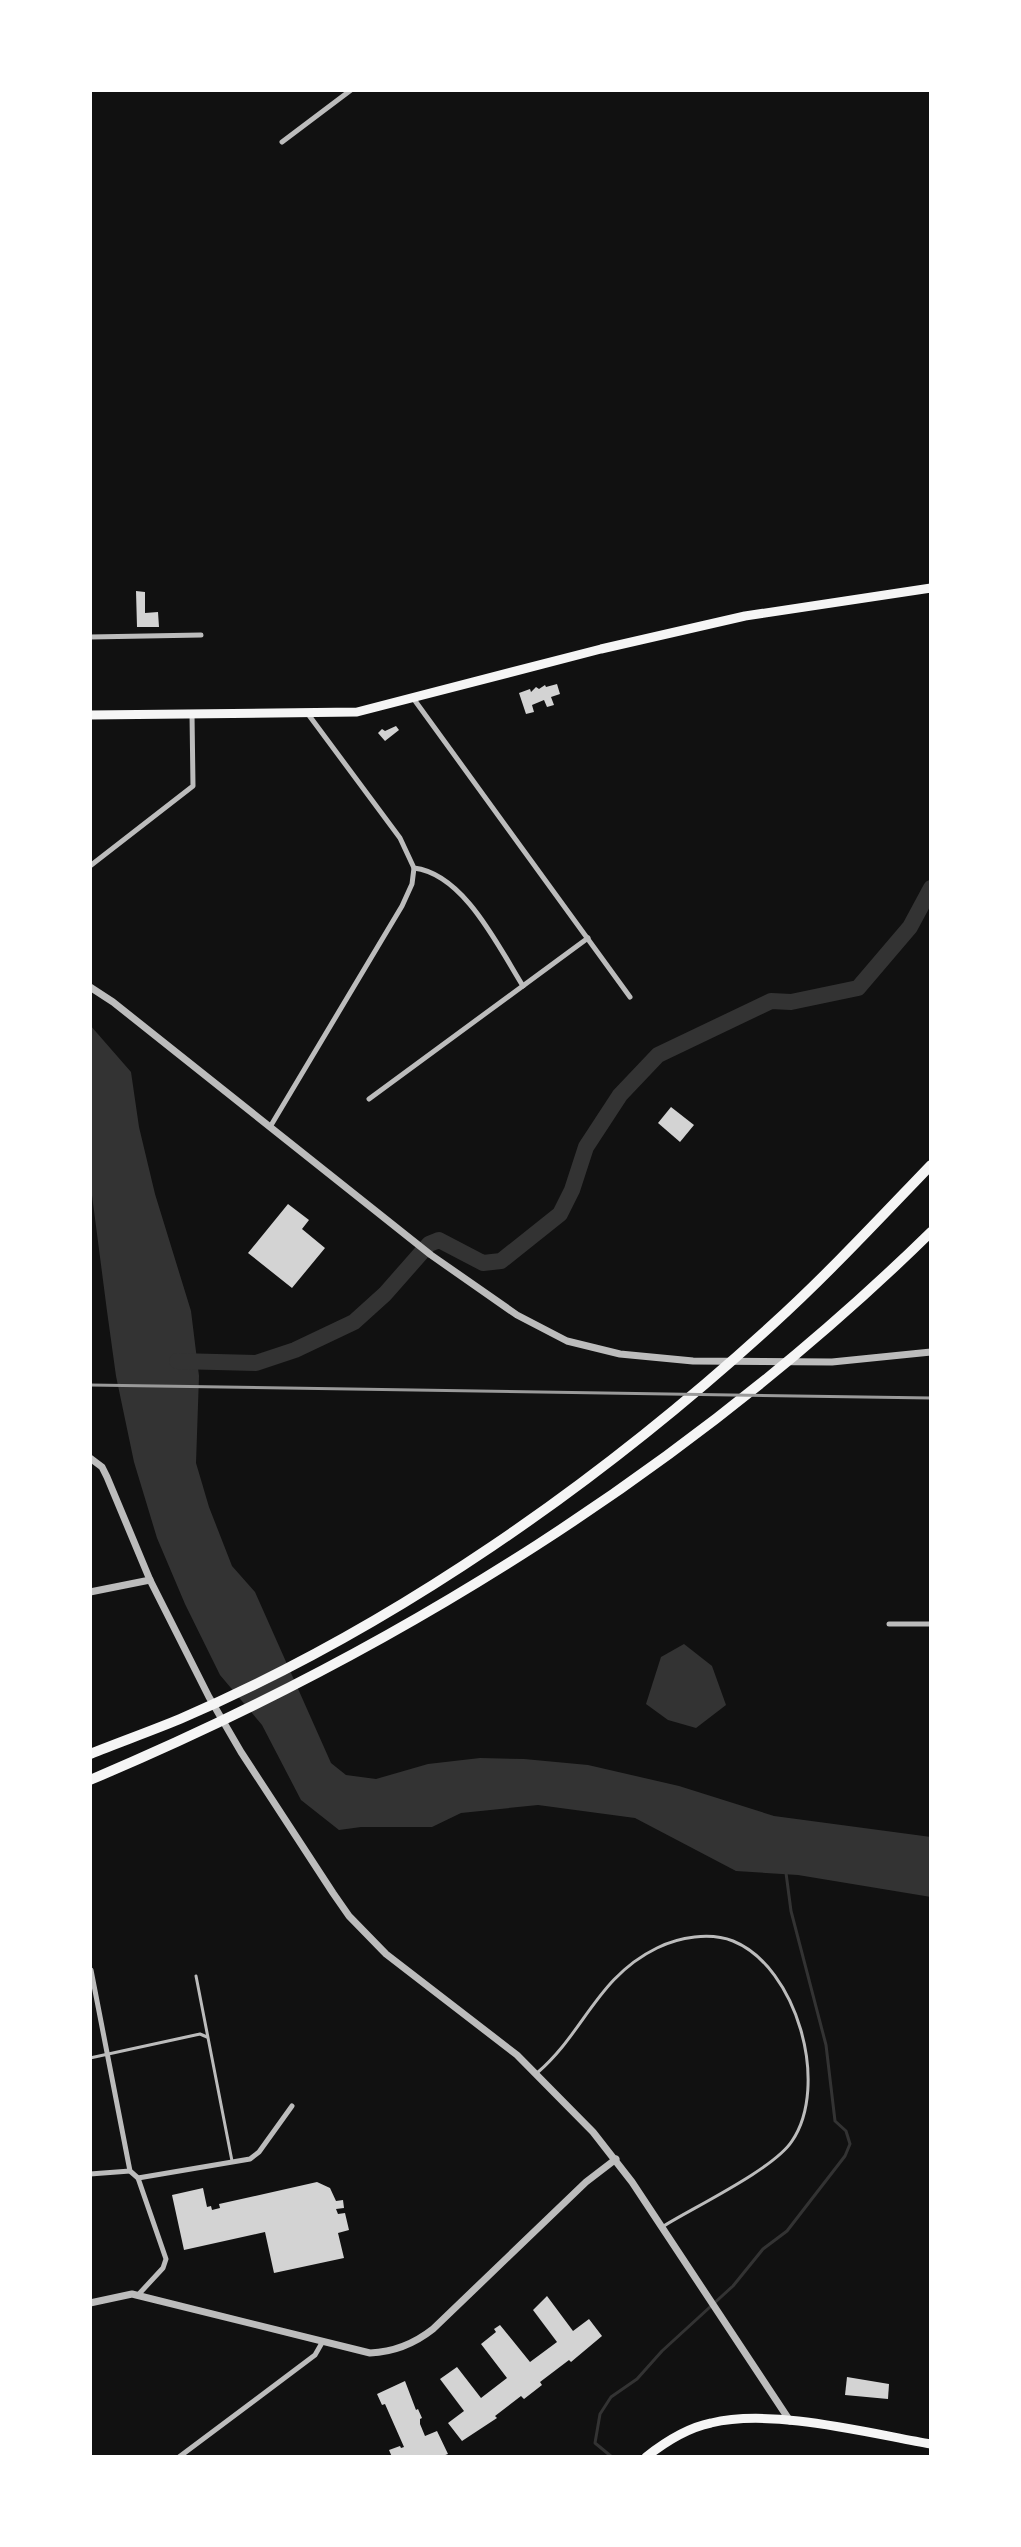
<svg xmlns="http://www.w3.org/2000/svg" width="1021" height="2547" viewBox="0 0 1021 2547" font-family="Raleway,sans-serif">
  <rect width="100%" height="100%" fill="#111"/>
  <!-- water -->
  <g fill="#333">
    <polygon points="90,1025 131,1072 139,1127 155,1194 191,1311 199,1376 196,1463 209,1507 232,1566 255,1592 331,1763 346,1775 376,1779 428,1764 480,1758 524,1759 588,1765 679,1786 774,1816 931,1837 931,1897 798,1875 736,1871 635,1818 538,1805 461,1813 432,1827 361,1827 339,1830 301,1800 262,1725 220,1675 185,1604 157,1538 134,1462 116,1376 107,1311 90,1180"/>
    <polygon points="684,1644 712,1666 726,1705 696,1728 668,1720 646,1704 661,1657"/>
  </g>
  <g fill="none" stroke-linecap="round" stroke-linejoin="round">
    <!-- stream -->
    <polyline stroke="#333" stroke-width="3" points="612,2457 595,2443 600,2414 611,2397 637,2379 662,2351 733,2286 763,2249 787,2231 845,2156 850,2144 846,2131 835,2121 826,2045 791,1911 786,1873"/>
    <!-- river -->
    <polyline stroke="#333" stroke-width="16" points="177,1361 256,1363 295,1350 354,1322 385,1294 429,1244 439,1240 483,1263 501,1261 560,1214 572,1190 586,1147 620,1095 658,1055 771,1001 791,1002 858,988 910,927 931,888"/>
  </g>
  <!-- building -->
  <g fill="#d3d3d3">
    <polygon points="136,591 145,592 145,613 158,612 159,627 137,627"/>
    <polygon points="557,684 560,694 551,697 554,705 547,707 544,700 532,705 534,712 526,714 519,693 530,689 531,692 536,687 539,689 545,685 546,687"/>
    <polygon points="396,726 399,730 385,741 378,733 382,729 385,731"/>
    <polygon points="671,1107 694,1125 680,1142 658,1123"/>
    <polygon points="288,1204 309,1220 302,1229 325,1248 292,1288 248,1253"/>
    <polygon points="317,2182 330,2188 336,2201 343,2200 344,2208 336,2209 338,2214 345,2213 349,2230 338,2233 344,2258 274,2273 265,2232 184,2250 172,2195 203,2188 207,2207 211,2206 212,2210 220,2208 219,2204"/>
    <polygon points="547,2296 573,2331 589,2319 602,2336 571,2362 569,2360 540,2382 542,2385 524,2399 521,2396 495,2416 497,2418 462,2441 448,2423 464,2411 440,2379 457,2367 481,2398 507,2378 481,2344 496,2332 494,2329 500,2325 530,2362 557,2342 533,2310"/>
    <polygon points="847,2377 889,2384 888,2399 845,2395"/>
    <polygon points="405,2381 416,2410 418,2409 422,2418 420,2419 420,2424 425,2436 437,2431 448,2454 440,2457 392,2457 389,2450 400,2446 401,2448 404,2447 385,2404 382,2405 377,2394"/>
  </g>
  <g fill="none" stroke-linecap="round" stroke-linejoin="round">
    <!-- service -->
    <g stroke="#bcbcbc" stroke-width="3">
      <polyline points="196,1976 232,2161"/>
      <polyline points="90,2058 200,2034 207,2037"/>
      <path d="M537,2073C584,2033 597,1977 657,1948C679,1937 710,1932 733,1941C797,1967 830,2085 792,2141C774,2169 694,2207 662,2227"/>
    </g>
    <!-- minor -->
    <g stroke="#bcbcbc" stroke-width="5">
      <polyline points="282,142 351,90"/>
      <polyline points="90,637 201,635"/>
      <polyline points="413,698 630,997"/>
      <path d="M308,714L400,838L414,868C464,874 498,946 523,986"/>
      <polyline points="90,866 193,786 192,714"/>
      <polyline points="369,1099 588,938"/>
      <polyline points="270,1127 402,906 412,884 414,868"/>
      <polyline points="889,1624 931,1624"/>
      <polyline points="91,1970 130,2171 138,2178 166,2259 163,2268 138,2295"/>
      <polyline points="90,2174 130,2171"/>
      <polyline points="138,2178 250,2159 259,2152 292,2106"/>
      <polyline points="179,2457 315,2355 323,2341"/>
    </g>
    <!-- tertiary -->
    <g stroke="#bcbcbc" stroke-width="7">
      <polyline points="90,987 113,1002 431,1255 517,1315 567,1341 620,1354 693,1361 832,1362 931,1352"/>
      <polyline points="90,1458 102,1467 107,1477 150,1580 209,1697 241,1752 333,1893 349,1916 386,1954 517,2055 593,2132 632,2182 790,2421"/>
      <polyline points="90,1592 150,1580"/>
      <path d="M90,2303L132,2294L370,2353C394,2352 414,2344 433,2329L586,2182L616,2159"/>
    </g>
    <!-- primary -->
    <g stroke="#f5f5f5" stroke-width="9">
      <polyline points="90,715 357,712 601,649 745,616 931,588"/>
      <path d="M646,2457C665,2442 686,2428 711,2423C772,2408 868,2433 931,2444"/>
    </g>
    <!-- motorway -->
    <g stroke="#f5f5f5" stroke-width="10">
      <path d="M90,1754C120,1742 151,1731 180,1719C396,1626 600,1482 773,1324C828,1274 879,1219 931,1165"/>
      <path d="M90,1780C399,1650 691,1467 931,1232"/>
    </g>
    <!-- rail -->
    <polyline stroke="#9a9a9a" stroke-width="3" points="90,1385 931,1398"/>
  </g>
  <!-- border -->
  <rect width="1021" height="2547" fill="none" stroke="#ffffff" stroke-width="184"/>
</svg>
